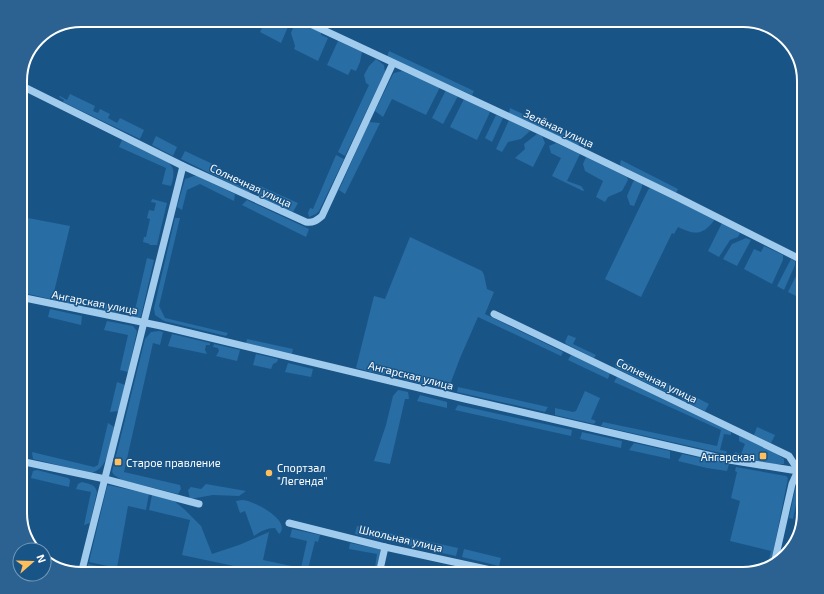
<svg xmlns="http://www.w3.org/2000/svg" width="824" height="594" viewBox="0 0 824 594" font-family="'Exo 2',sans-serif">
  <rect width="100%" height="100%" fill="#195487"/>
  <!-- green -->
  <g fill="#286da4">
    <polygon points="266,20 291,20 281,43 260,32"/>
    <polygon points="296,21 321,32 321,35 328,38 318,61 294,49 295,46 291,33"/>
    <polygon points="338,41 362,52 360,62 356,71 351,69 348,75 327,65"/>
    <polygon points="389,51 474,91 472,95 387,57"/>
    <polygon points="376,59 384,65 385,72 345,156 338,152 369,85 366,83 364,75 369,66"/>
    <polygon points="402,71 440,87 426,115 392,99 383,117 375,111 392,76 394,73"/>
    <polygon points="446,90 458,96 443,124 432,118"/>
    <polygon points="70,94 95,106 93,111 98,113 100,109 110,114 108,118 117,123 120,118 144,130 140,139 63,102 64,100 59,97 60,96 67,100"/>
    <polygon points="464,99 490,112 477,140 450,127"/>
    <polygon points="510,108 581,141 578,146 509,113"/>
    <polygon points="496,115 503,118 492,142 485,138"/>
    <polygon points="509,120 530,131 521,139 508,142 502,152 496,149"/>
    <polygon points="369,122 380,123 345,194 339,190"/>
    <polygon points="537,134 542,136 545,143 533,167 515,158 525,149 524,144"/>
    <polygon points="156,136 177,147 173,156 152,145"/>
    <path d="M122,140C135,146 166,155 172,167C175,173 173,180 171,186L162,184L166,168L119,147Z"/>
    <polygon points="556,143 580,154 567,181 581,186 584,190 583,191 552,176 561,158 551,153 549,146"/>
    <polygon points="185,151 221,168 219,174 220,176 250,191 250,193 181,159"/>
    <polygon points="336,155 344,159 319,211 316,214 309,217 308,213 310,208 313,209"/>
    <polygon points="586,157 627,177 628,180 622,191 608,197 605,202 596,197 603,181 585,171 583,164"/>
    <polygon points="621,160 678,189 676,193 621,166 620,164"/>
    <polygon points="194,176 197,176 235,194 234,201 200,184 187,190 182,210 177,207 185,179"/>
    <polygon points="635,180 642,184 642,187 634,206 630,205 627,196 633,182"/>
    <polygon points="260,186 298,203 293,212 258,197"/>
    <path d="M650,188L715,219C703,236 695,235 678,227L674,234L672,233L641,297L605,279L648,190Z"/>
    <polygon points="152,199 167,203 157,245 149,245 150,244 143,242 144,237 146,237 150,219 147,218 149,210 154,211 156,203 151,202"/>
    <polygon points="247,200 309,229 306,237 242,205"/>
    <polygon points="28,218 70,226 54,292 83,298 80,306 20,292 20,260"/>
    <polygon points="175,218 180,218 159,306 165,318 228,333 226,336 164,321 155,315 154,308"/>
    <polygon points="722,223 740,233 738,237 730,240 719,257 708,251"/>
    <polygon points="410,237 482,271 484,275 487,289 494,292 485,314 563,352 561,356 478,317 460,358 448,390 405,380 403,378 386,374 384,375 356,368 374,296 385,299"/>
    <polygon points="746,238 751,240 737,266 723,259 732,244"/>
    <polygon points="764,246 783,255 783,260 772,284 744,269 754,249 761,252"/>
    <polygon points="147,258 154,260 141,316 139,319 128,317 130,309 135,310"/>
    <polygon points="791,259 795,261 795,265 784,290 777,286"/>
    <polygon points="804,266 804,300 788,292 797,274"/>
    <polygon points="92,300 121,307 119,314 93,308"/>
    <polygon points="50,309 82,316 81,325 48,317"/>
    <polygon points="107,321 133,326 137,331 128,372 120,370 128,335 104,330"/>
    <polygon points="159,331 163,332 160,345 153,343 124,472 180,485 181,489 178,494 122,480 114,475 112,472 145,339 151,332"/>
    <polygon points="172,334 210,343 210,345 206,345 205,350 207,354 168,346"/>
    <polygon points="568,335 576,338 573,344 596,355 594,358 566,344 565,342"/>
    <polygon points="247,339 293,349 292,354 246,343"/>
    <polygon points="214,344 240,350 237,361 216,356 219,351 218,348 213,347"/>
    <polygon points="256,354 278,359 277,362 273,364 271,369 253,365"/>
    <polygon points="571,355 610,373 608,379 568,360"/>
    <polygon points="618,358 672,385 669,391 666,392 616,368 615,365"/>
    <polygon points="288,363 313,369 311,377 285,372"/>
    <polygon points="617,377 731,432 731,435 724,434 720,450 726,451 727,453 725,454 601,426 603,422 717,446 721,430 614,382"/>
    <polygon points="117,382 125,385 119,411 110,412"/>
    <polygon points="458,387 548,407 545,412 457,392"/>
    <polygon points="398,390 408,392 409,399 405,399 390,464 374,461 386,425 393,396"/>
    <polygon points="682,390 709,404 705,411 684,401 678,396"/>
    <polygon points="585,391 600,398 591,419 596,421 594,424 555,415 555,408 573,412 576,411"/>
    <polygon points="420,395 447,402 447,408 417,401"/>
    <polygon points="458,405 572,430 571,436 455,410"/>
    <path d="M108,423L114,427C111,442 109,469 91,473L33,459L32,452L94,467L98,465Z"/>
    <polygon points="757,427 775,435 771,443 754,435"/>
    <polygon points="582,432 622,441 621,448 580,439"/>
    <polygon points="739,436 774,452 784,459 784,464 774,464 734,456 735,452 741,454 745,444 739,441"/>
    <polygon points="634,443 670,451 670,459 629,450"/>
    <polygon points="682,454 729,464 727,471 707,468 678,461"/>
    <polygon points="736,467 786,476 788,478 770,568 767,568 771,551 730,541 740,501 731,498 737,472 735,471"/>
    <polygon points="37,470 68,478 70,480 69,487 31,478 33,471"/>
    <path d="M82,482C89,484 95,484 97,492L90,523L84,525L91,492L76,489L78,484Z"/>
    <polygon points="799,482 804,482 804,488 799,490 793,519 789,518 795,490"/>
    <polygon points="206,484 246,491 239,496 213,495 190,499 188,490 191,487 201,489"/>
    <polygon points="108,485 149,494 146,510 128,506 117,568 89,562 107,487"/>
    <polygon points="152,495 173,500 184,509 201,526 212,554 239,545 269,532 263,560 301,568 307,541 290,537 292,529 320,535 318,542 315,541 307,573 312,574 271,574 182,555 190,520 149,510"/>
    <path d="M242,500C253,500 293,521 279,534L275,528C267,528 261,531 254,536L245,511L240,513L236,501Z"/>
    <polygon points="357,526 458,548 456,556 355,534"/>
    <polygon points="350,543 379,549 381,552 378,574 374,574 377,554 349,549"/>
    <polygon points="464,549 501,558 499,566 462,557"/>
    <polygon points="88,564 134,574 86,574"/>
  </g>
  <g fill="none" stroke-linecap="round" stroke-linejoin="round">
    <!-- minor -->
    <g stroke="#a0cbed" stroke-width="7">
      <polyline points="302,20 559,140 679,198 804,261"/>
      <path d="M20,85L183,166L306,222C313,223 316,221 322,216L393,63"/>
      <polyline points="20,297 161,326 465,399 729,460 804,472"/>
      <polyline points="494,314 789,456 798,470"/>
      <polyline points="20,461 105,479 199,504"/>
      <polyline points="289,523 385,547 509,574"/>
      <polyline points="774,564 792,484 804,457"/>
      <polyline points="81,574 183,166"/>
      <polyline points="379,574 385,547"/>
    </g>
  </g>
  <!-- markers -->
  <g fill="#ffbf5c" stroke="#195487" stroke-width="1.5">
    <rect x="759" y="452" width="8" height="8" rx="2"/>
    <rect x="114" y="458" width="8" height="8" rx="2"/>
    <circle cx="269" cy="473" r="4"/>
  </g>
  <g text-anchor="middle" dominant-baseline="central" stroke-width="3" stroke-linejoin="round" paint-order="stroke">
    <!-- street labels -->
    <g font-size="11" fill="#fff" stroke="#195487">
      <text transform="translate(559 128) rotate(25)">Зелёная улица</text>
      <text transform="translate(251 185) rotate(25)">Солнечная улица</text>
      <text transform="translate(95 302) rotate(11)">Ангарская улица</text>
      <text transform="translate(411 375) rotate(14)">Ангарская улица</text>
      <text transform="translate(657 380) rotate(26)">Солнечная улица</text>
      <text transform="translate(401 538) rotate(13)">Школьная улица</text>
    </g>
    <!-- poi labels -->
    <g font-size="11" fill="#fff" stroke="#195487" text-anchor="start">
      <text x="755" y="456" text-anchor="end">Ангарская</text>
      <text x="126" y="462">Старое правление</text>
      <text x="277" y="467">Спортзал<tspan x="277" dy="13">"Легенда"</tspan></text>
    </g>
  </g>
  <!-- crop -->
  <path d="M0 0H824V594H0ZM81 27H743A54 54 0 0 1 797 81V513A54 54 0 0 1 743 567H81A54 54 0 0 1 27 513V81A54 54 0 0 1 81 27Z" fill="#2b6291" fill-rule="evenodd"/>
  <path fill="none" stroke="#fff" stroke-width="2" d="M81 27H743A54 54 0 0 1 797 81V513A54 54 0 0 1 743 567H81A54 54 0 0 1 27 513V81A54 54 0 0 1 81 27Z"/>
  <!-- north arrow -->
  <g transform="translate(32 562) rotate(70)"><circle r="19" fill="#195487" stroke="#7598b7"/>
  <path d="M0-3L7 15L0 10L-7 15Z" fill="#ffbf5c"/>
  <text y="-6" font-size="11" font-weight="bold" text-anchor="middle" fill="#ffffff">N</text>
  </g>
</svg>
